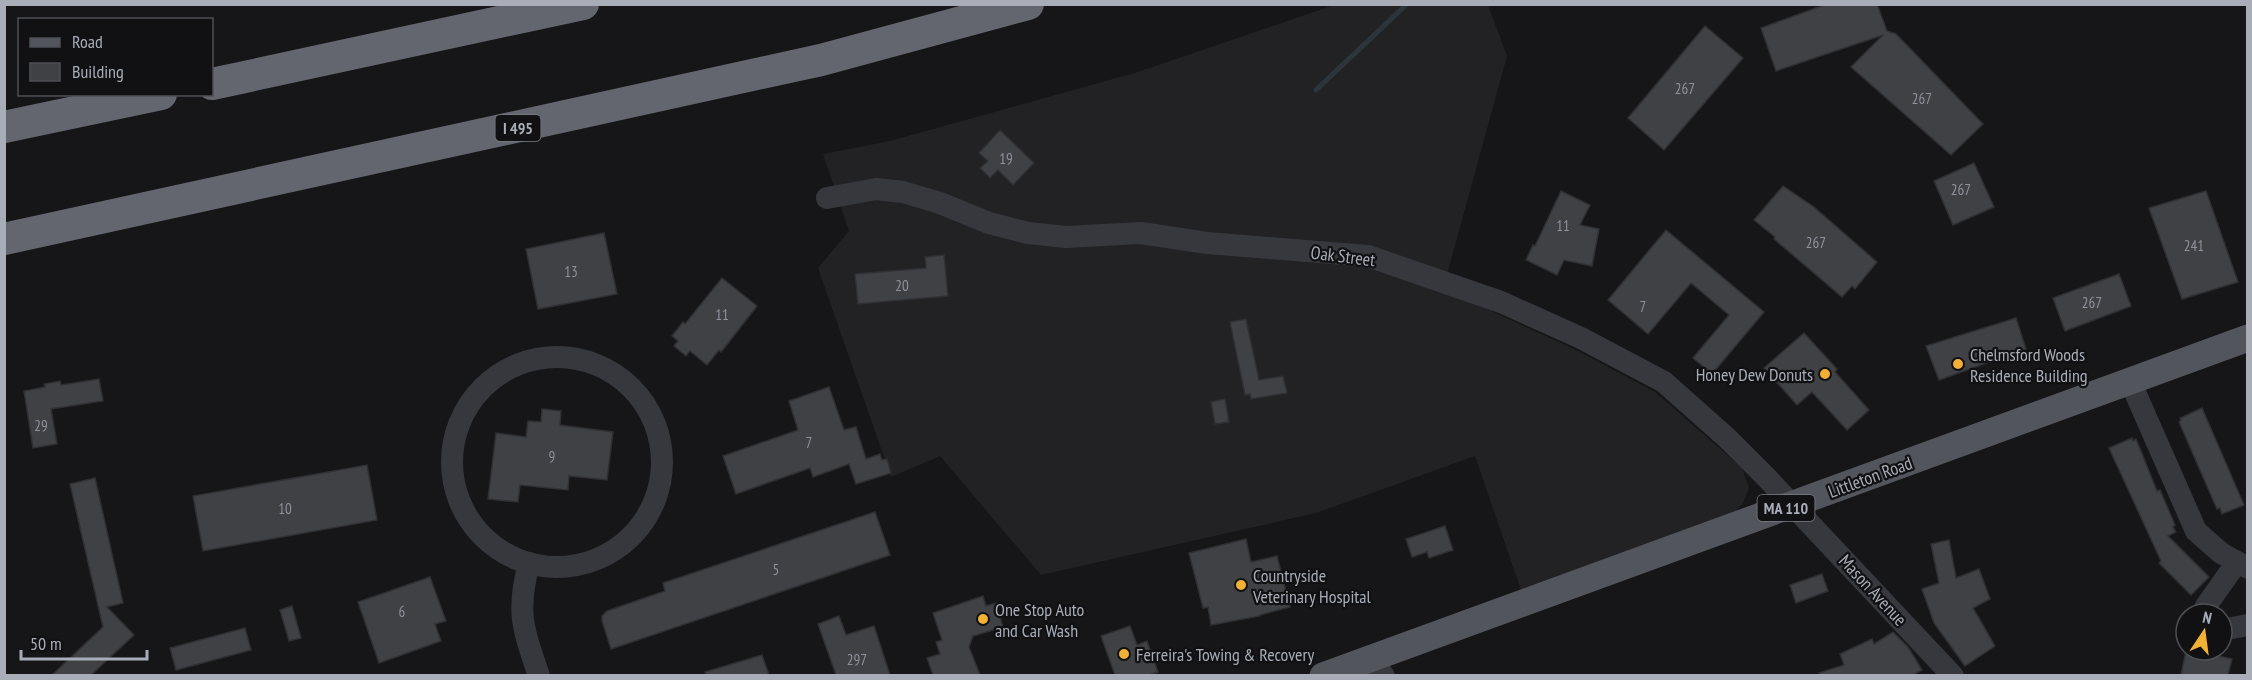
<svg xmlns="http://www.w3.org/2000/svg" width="2252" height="680" viewBox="0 0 2252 680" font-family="'PT Sans Narrow',sans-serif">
  <rect width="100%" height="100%" fill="#161618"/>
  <!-- built -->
  <polygon fill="#222225" points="1334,5 1488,5 1507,56 1443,289 1576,350 1655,392 1742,468 1749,488 1743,503 1729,518 1521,590 1475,456 1316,513 1041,575 940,456 891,477 818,268 849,231 823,154 890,141 1138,72"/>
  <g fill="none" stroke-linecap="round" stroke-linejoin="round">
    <!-- stream -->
    <polyline stroke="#2c353c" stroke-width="5" points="1316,90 1407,4"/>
  </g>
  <!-- building -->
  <g fill="#404145" stroke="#303034" stroke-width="1.5">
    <polygon points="1827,4 1877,4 1887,31 1896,34 1983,124 1951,155 1851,67 1883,35 1776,71 1761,28"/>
    <polygon points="1705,26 1743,58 1664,150 1628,118"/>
    <polygon points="1000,130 1034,163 1013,185 998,170 990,178 980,168 988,161 979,153"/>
    <polygon points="1974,163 1994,207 1953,225 1934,181"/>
    <polygon points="1783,186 1814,207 1877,262 1855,289 1852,286 1842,297 1774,239 1775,237 1754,220"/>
    <polygon points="1561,191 1590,205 1580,225 1599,229 1592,266 1564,260 1557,275 1526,260 1533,245 1535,246"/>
    <polygon points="2206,191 2238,282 2182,299 2149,208"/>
    <polygon points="1666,230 1764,312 1712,374 1693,358 1729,315 1691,283 1648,334 1608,300"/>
    <polygon points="604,233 617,294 538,309 526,249"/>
    <polygon points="944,255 948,296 858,304 855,274 926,268 925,257"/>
    <polygon points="2119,274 2131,306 2065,331 2053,298"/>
    <polygon points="722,278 757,306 721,352 719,350 707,365 690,351 686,356 674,346 678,341 672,336 683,322 685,324"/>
    <polygon points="2016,318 2026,349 1939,380 1926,346"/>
    <polygon points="1246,319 1259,380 1283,376 1287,393 1251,399 1250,394 1245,395 1230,322"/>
    <polygon points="1804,333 1837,369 1835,372 1869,410 1847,430 1812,392 1797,405 1764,368"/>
    <polygon points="99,379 103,401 51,409 57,444 33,448 24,391 45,387 44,384 60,381 61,385"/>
    <polygon points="829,387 844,430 856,427 866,459 880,454 882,460 887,459 891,473 856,484 849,464 813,477 810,468 736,494 723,456 798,430 789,401"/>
    <polygon points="1225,399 1229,422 1215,424 1211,402"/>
    <polygon points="2202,408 2244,505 2222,514 2220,508 2217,509 2179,422 2181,420 2180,418"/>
    <polygon points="542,409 561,411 560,425 613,432 607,480 569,476 568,490 520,485 518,502 488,499 496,433 526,437 528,421 541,422"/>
    <polygon points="2132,438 2133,441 2136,439 2157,491 2160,490 2175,525 2173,527 2176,532 2168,536 2209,577 2191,595 2159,563 2161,561 2109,448"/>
    <polygon points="367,465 377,520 203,551 193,496"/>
    <polygon points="95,478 123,603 107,607 134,635 91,675 52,675 103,627 70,484"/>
    <polygon points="875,512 890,555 611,649 602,621 602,616 607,611 665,591 663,583"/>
    <polygon points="1445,526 1453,550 1429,558 1427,552 1412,557 1406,539"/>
    <polygon points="1246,539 1251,562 1277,556 1290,607 1260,615 1260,616 1211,625 1208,607 1203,608 1189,553"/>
    <polygon points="1949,540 1956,578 1979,569 1990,599 1973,608 1995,646 1965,666 1934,623 1922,589 1939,583 1931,544"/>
    <polygon points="1822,574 1828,591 1796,603 1790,585"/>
    <polygon points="430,577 446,621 435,624 441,641 379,663 358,602"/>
    <polygon points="983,596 986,606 996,603 1003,627 973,636 969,647 980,675 933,675 927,658 940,654 936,642 942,640 933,613"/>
    <polygon points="292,606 301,638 289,641 280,610"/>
    <polygon points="839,616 846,635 874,626 890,675 836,675 818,624"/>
    <polygon points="1130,626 1137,645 1147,641 1158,672 1149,675 1115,675 1101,636"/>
    <polygon points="245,628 251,650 176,670 170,648"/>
    <polygon points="1893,632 1908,647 1922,670 1913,675 1819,675 1819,673 1844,665 1840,654 1872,639 1874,644"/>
    <polygon points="2186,651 2195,653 2195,651 2232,659 2228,675 2181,675"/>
    <polygon points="762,655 769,675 706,675 705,672"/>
  </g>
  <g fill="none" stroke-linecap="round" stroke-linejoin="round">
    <!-- minor -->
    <g stroke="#37383d" stroke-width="22">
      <polyline points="827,198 876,189 903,192 940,203 989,223 1028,233 1066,237 1141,233 1207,243 1368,256 1501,302 1581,338 1664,382 1727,438 1766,477 1953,676"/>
      <circle cx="557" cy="462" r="105"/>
      <polyline points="2130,381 2196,531 2221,553 2248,568"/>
      <path d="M529,563C516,613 523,628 539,676"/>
      <polyline points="2208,614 2206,606 2237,562"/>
      <polyline points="2222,630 2248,625"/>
      <polyline points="1369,659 1384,676"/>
    </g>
    <!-- major -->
    <polyline stroke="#53555c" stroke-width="27" points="1323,676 2248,338"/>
    <!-- highway -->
    <g stroke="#63666e" stroke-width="32">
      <polyline points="212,84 583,4"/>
      <polyline points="4,127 161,94"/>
      <polyline points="4,239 821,60 1028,4"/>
    </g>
  </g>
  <!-- markers -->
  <g fill="#f2b134" stroke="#111113" stroke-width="2">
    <circle cx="1958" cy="364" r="6"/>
    <circle cx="1825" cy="374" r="6"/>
    <circle cx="1241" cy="585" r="6"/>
    <circle cx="983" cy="619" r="6"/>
    <circle cx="1124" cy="654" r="6"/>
  </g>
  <g text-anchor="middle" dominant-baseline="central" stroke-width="4.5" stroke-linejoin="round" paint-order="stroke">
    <!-- number labels -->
    <g font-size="15" fill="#8e929b">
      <text x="1685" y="88">267</text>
      <text x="1922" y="98">267</text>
      <text x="1006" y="158">19</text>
      <text x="1961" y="189">267</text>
      <text x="1563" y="225">11</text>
      <text x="1816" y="242">267</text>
      <text x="2194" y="245">241</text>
      <text x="571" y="271">13</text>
      <text x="902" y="285">20</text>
      <text x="2092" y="302">267</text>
      <text x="1643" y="306">7</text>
      <text x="722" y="314">11</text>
      <text x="41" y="425">29</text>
      <text x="809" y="442">7</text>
      <text x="552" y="456">9</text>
      <text x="285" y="508">10</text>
      <text x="776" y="569">5</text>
      <text x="402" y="611">6</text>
      <text x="857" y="659">297</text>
    </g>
    <!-- shield labels -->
    <g fill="#111113" stroke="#7b7e86" stroke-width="1.5">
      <rect x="495.5" y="115" width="45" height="26" rx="4.5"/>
      <rect x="1757.5" y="495" width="57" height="26" rx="4.5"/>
    </g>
    <g font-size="16" font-weight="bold" fill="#a8adb8">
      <text x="518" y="128">I 495</text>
      <text x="1786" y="508">MA 110</text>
    </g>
    <!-- street labels -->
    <g font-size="18" fill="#a8adb8" stroke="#111113">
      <text transform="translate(1343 256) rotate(7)">Oak Street</text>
      <text transform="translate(1870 477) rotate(-20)">Littleton Road</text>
      <text transform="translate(1873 590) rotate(47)">Mason Avenue</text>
    </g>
    <!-- poi labels -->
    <g font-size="18" fill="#a8adb8" stroke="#111113" text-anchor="start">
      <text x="1970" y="354">Chelmsford Woods<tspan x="1970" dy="21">Residence Building</tspan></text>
      <text x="1813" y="374" text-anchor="end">Honey Dew Donuts</text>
      <text x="1253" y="575">Countryside<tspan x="1253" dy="21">Veterinary Hospital</tspan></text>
      <text x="995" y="609">One Stop Auto<tspan x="995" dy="21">and Car Wash</tspan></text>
      <text x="1136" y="654">Ferreira's Towing &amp; Recovery</text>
    </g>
  </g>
  <!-- border -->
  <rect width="2252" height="680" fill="none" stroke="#a8adb8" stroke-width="12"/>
  <!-- legend -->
  <rect x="18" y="18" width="195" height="78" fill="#111113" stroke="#4d4f55" stroke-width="1.5"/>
  <rect x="30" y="38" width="30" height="9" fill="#53555c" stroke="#4d4f55" stroke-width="1.5"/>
  <text x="72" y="48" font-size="18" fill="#a8adb8">Road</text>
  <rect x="30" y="63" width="30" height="18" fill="#404145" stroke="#4d4f55" stroke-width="1.5"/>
  <text x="72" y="78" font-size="18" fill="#a8adb8">Building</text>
  <!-- north arrow -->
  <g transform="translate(2204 632) rotate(13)"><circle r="28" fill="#111113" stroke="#4d4f55" stroke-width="1.5"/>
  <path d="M0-4.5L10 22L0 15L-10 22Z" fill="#f2b134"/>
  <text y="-9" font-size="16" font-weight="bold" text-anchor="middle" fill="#a8adb8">N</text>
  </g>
  <!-- scale -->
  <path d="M21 650v9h126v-9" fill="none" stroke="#a8adb8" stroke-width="3"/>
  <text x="30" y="650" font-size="18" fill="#a8adb8" stroke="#111113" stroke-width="4.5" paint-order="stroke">50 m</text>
</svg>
